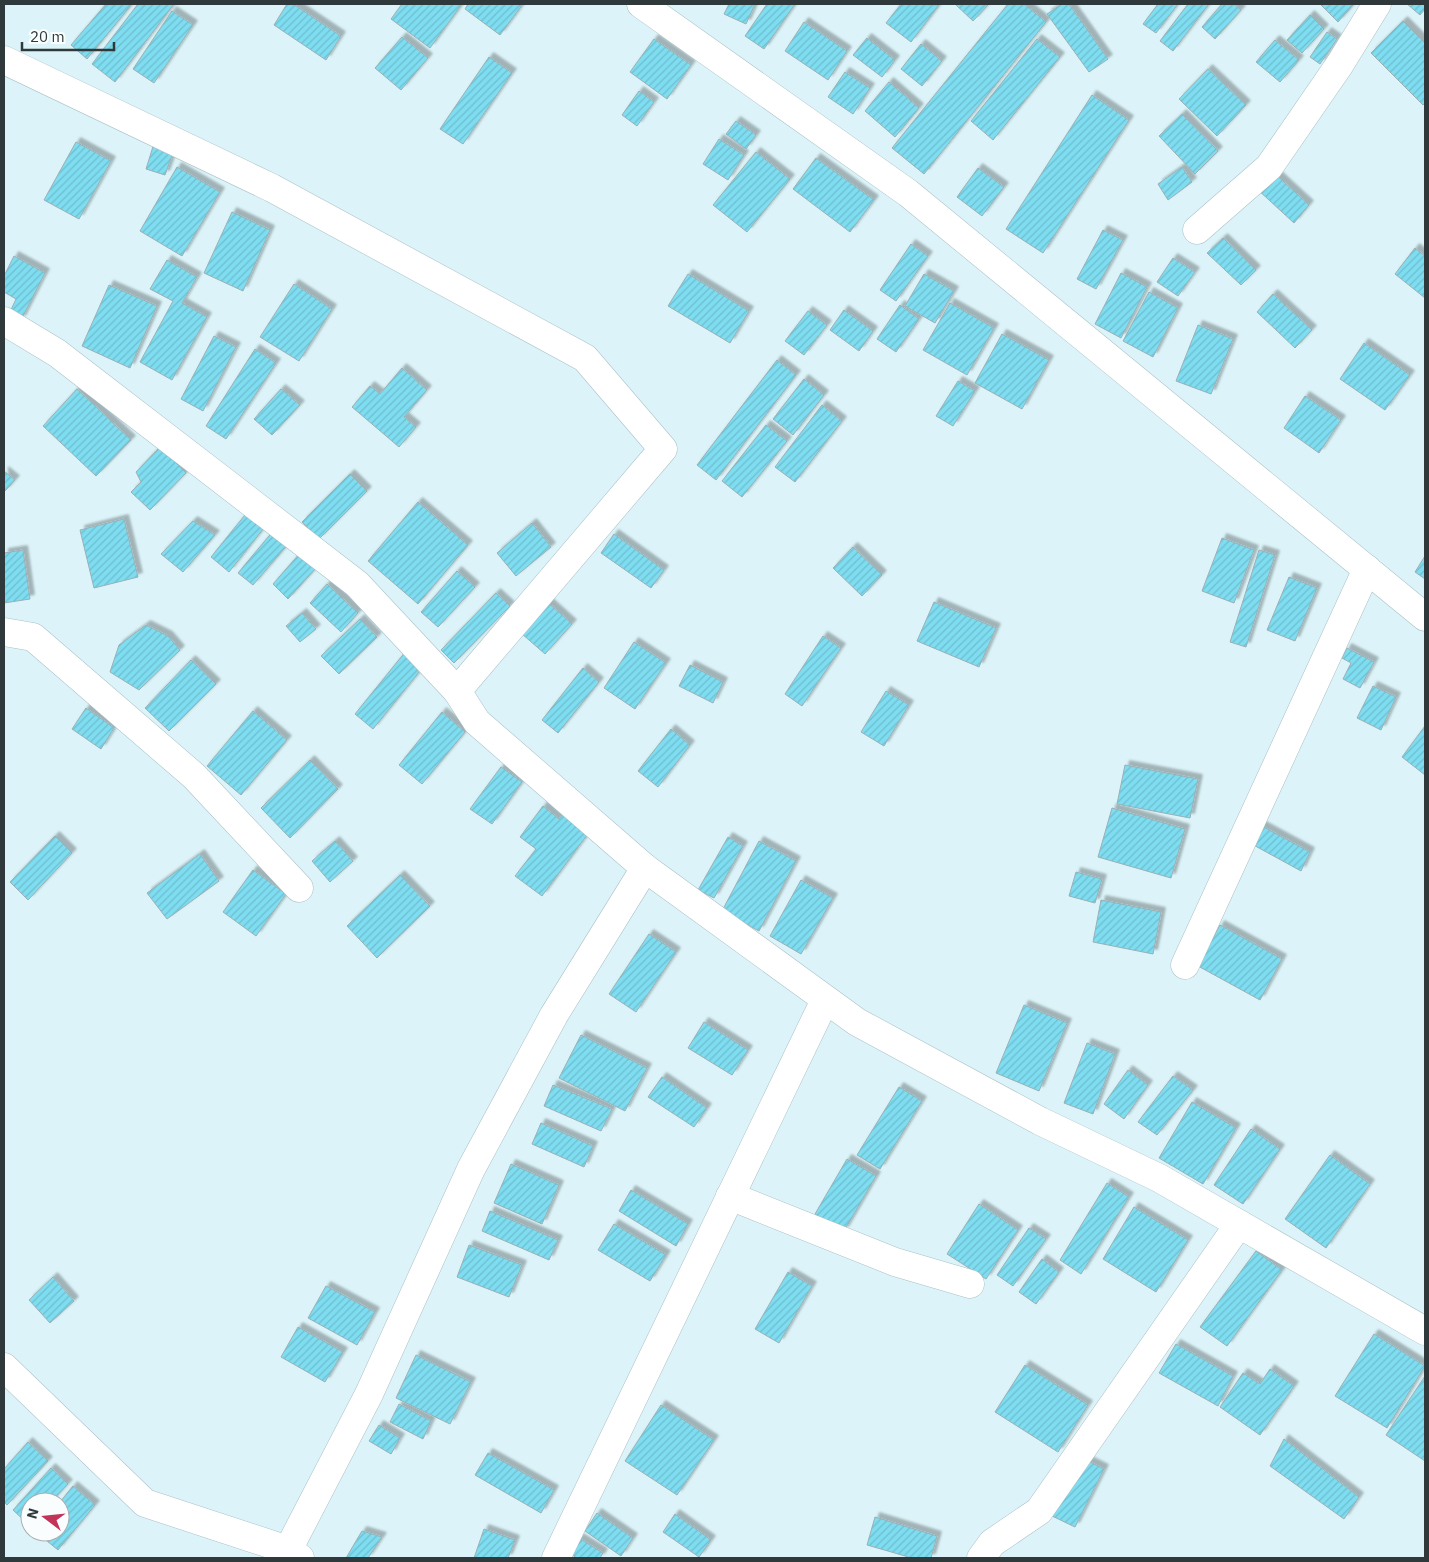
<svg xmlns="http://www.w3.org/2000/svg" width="1429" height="1562" viewBox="0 0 1429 1562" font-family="'IBM Plex Sans',sans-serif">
  <defs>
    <pattern id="building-hatch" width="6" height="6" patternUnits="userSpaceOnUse" patternTransform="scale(1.25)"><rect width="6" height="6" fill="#7eddf0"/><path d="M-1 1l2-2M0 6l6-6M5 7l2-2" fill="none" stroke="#6dbecf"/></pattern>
    <filter id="shadow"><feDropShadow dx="4.5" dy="-4.5" stdDeviation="1" flood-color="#0004"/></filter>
  </defs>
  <rect width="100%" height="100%" fill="#dcf4f9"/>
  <!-- building -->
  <g fill="url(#building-hatch)" stroke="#99b0b5" filter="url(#shadow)">
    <polygon points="106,4 132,4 87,59 71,45"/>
    <polygon points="138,4 174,4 115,82 92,64"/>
    <polygon points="287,4 293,4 341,36 326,60 274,25"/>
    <polygon points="402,4 462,4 430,48 391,19"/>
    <polygon points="468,4 523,4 500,35 465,9"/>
    <polygon points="729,4 755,4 746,24 724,14"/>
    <polygon points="767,4 795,4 764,49 745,36"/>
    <polygon points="901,4 939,5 911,42 886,23"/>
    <polygon points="955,4 989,4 973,21"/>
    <polygon points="1008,4 1024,4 1046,22 924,174 892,148"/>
    <polygon points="1062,4 1069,4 1108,59 1089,72 1047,14"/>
    <polygon points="1158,4 1178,4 1156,33 1143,24"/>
    <polygon points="1188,4 1209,4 1173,51 1160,41"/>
    <polygon points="1222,4 1234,4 1241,10 1215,39 1202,27"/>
    <polygon points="1320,4 1354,4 1338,22"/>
    <polygon points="1407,4 1425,4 1425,9 1420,15"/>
    <polygon points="172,11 193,25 154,83 133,69"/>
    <polygon points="1310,15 1324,29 1302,53 1287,40"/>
    <polygon points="1403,21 1425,43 1425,103 1423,105 1371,53"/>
    <polygon points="804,22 847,51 828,80 785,51"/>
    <polygon points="1327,32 1337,39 1320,64 1310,57"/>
    <polygon points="402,37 428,58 401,90 375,68"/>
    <polygon points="867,38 895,60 882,77 853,55"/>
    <polygon points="654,39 691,65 667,99 630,72"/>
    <polygon points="1037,39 1060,57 993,140 971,121"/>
    <polygon points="1275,40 1299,60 1280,82 1256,62"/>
    <polygon points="921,44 942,61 922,86 901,69"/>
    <polygon points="489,57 512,73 463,144 440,129"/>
    <polygon points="1208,69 1246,105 1217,136 1179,99"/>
    <polygon points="845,72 870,88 853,114 828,97"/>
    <polygon points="889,82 919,108 895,137 865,111"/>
    <polygon points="639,91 654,102 637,126 622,115"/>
    <polygon points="1092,95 1129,120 1043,253 1006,229"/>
    <polygon points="1182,114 1218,151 1195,174 1159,136"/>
    <polygon points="736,121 756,135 746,149 726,134"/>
    <polygon points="719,139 744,155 728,180 703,164"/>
    <polygon points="155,140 175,147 165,175 146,169"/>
    <polygon points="76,142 111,161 79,219 44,200"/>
    <polygon points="756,152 790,179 747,232 713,205"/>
    <polygon points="816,158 874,200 850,232 793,189"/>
    <polygon points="177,167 220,192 182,256 140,231"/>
    <polygon points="1182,167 1192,182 1168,200 1158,184"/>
    <polygon points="978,168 1004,187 982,216 957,197"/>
    <polygon points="1272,171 1309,205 1294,223 1257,189"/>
    <polygon points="232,212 270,230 243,291 204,273"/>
    <polygon points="1103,230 1123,240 1096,289 1077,279"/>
    <polygon points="1223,238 1256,270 1241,285 1207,253"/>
    <polygon points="911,244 928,256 896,301 880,290"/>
    <polygon points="1415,248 1425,256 1425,298 1395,274"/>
    <polygon points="14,256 45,273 21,320 9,314 16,299 4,292 4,276"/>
    <polygon points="1173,258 1195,272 1178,296 1157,282"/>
    <polygon points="167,260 197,277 182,303 207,317 172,380 140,362 173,301 150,289"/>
    <polygon points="1121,273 1147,287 1121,338 1095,324"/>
    <polygon points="688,274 749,311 730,343 668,306"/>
    <polygon points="924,274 954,291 935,323 905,306"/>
    <polygon points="294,284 332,309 299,361 260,337"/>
    <polygon points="109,285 157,306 130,368 82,346"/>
    <polygon points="1149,292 1178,308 1153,357 1123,341"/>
    <polygon points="1273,294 1312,330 1295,348 1257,312"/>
    <polygon points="950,303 994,328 967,375 923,350"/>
    <polygon points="900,305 919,319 896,352 877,339"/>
    <polygon points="844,310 873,331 859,351 830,330"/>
    <polygon points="808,311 827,325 804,355 785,341"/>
    <polygon points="1198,325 1233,339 1211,394 1176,381"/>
    <polygon points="1002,334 1049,360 1022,409 975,383"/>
    <polygon points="214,336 236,347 203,411 181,399"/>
    <polygon points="1364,343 1410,375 1385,410 1340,379"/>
    <polygon points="255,349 276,363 226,439 206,426"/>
    <polygon points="777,360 796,375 716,480 697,465"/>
    <polygon points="402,368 427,390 404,417 416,427 399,447 352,407 370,386 380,394"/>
    <polygon points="804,379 824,395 793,435 773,419"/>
    <polygon points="958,381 975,391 953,426 936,416"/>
    <polygon points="77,389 131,440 96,476 43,426"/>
    <polygon points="281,389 300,405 272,435 254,419"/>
    <polygon points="1305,396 1341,420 1319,453 1284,428"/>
    <polygon points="822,405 842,421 795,482 775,467"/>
    <polygon points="766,425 787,441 742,497 722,481"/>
    <polygon points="160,447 186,473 150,510 131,492 141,482 136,472"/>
    <polygon points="4,471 15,480 5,491 4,491"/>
    <polygon points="350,474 367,491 319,539 302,522"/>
    <polygon points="418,502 468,545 418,604 368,561"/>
    <polygon points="249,510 267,524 229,572 211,557"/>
    <polygon points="124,519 138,577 94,588 80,530"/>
    <polygon points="193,521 215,535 183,572 161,554"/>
    <polygon points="532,523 551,547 516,576 497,553"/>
    <polygon points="274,530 289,543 253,585 238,573"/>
    <polygon points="614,534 664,570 651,588 601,553"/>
    <polygon points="1222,538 1254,550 1234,603 1202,591"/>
    <polygon points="853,547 882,575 862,596 833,568"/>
    <polygon points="23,550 30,599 4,603 4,553"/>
    <polygon points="1259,550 1275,555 1246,647 1230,642"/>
    <polygon points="301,552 317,567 288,599 273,584"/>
    <polygon points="1425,556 1425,579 1415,572"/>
    <polygon points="457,571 475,587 438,627 421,612"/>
    <polygon points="1289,577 1317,588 1295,641 1267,630"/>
    <polygon points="327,584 358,613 341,632 310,603"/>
    <polygon points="496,593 510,606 454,663 441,650"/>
    <polygon points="542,597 572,624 545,654 514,627"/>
    <polygon points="934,602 996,628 979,667 917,641"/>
    <polygon points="302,613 316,629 300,642 286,626"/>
    <polygon points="360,619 377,637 339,674 321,656"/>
    <polygon points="146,625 168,636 180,650 139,690 110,672 119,645"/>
    <polygon points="823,636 841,648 802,706 785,694"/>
    <polygon points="634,642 666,663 635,709 604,688"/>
    <polygon points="1347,648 1374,662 1360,688 1343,679 1351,663 1342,658"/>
    <polygon points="406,651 424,666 373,729 355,714"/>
    <polygon points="191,660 216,684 169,731 145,708"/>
    <polygon points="690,665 723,682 713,703 679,686"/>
    <polygon points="583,668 599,682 558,733 542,720"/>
    <polygon points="1373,686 1396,697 1381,730 1357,718"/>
    <polygon points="886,691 909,705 884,746 861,732"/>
    <polygon points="86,708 114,728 101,749 72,729"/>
    <polygon points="253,711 287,740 241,795 207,766"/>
    <polygon points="442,712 465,732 422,784 399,765"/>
    <polygon points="1425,726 1425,775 1402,757"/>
    <polygon points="671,729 690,745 658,787 638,771"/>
    <polygon points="310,760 338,789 290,838 261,808"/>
    <polygon points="1125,765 1198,779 1190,818 1117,804"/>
    <polygon points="501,767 522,782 492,824 470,809"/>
    <polygon points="543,806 559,819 568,808 593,827 542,896 515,876 536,849 520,837"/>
    <polygon points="1112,808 1185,829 1171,878 1098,857"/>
    <polygon points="1258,824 1310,852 1301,871 1248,842"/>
    <polygon points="55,836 72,853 28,900 10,882"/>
    <polygon points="728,837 743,846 714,898 698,890"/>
    <polygon points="335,841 353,861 330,882 312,861"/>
    <polygon points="759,841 796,861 759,931 722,911"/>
    <polygon points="200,854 219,881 167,919 147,893"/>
    <polygon points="253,870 286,894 256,936 223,912"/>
    <polygon points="1076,872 1102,879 1095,903 1069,896"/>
    <polygon points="400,875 430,906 377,958 347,926"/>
    <polygon points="801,880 833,898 801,954 770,936"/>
    <polygon points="1101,900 1161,912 1153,954 1093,942"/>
    <polygon points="1220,925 1282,959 1260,1000 1198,966"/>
    <polygon points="649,934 676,952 636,1012 609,994"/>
    <polygon points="1024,1005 1067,1023 1039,1091 996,1073"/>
    <polygon points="704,1022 748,1050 732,1075 688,1048"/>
    <polygon points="581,1035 647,1068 625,1111 559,1078"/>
    <polygon points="1087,1043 1115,1054 1093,1114 1064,1103"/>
    <polygon points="1128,1070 1148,1085 1124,1119 1104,1104"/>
    <polygon points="1173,1076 1193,1090 1157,1135 1138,1122"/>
    <polygon points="662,1077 707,1108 694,1127 648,1097"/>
    <polygon points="553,1085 612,1109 601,1131 544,1106"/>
    <polygon points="899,1087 922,1101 880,1169 857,1155"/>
    <polygon points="1192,1102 1236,1128 1203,1184 1159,1158"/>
    <polygon points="541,1123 593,1146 584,1167 532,1144"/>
    <polygon points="1251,1129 1280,1149 1243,1204 1214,1185"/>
    <polygon points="1330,1155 1370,1184 1326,1248 1285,1219"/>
    <polygon points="847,1159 876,1176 844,1231 815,1214"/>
    <polygon points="511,1164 559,1185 542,1224 494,1203"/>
    <polygon points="1107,1183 1129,1197 1081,1274 1060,1260"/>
    <polygon points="631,1190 688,1224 676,1246 619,1211"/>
    <polygon points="979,1204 1018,1230 986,1279 947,1254"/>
    <polygon points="1134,1207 1188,1240 1156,1292 1103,1259"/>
    <polygon points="490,1211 558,1240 549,1260 482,1231"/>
    <polygon points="614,1224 666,1255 650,1281 598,1250"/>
    <polygon points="1029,1228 1046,1239 1013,1286 997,1275"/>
    <polygon points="469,1245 522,1265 509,1297 457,1277"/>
    <polygon points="1256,1251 1282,1270 1227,1346 1200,1327"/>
    <polygon points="1042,1259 1059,1272 1036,1304 1019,1292"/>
    <polygon points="788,1272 812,1286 779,1343 755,1329"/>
    <polygon points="53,1277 74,1301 50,1323 29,1300"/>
    <polygon points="326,1286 375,1312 357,1345 308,1318"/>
    <polygon points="298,1327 343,1352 325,1382 281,1357"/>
    <polygon points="1374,1334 1425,1366 1387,1428 1335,1396"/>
    <polygon points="1176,1344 1233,1376 1218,1406 1159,1373"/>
    <polygon points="416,1355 471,1382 450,1424 396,1398"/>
    <polygon points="1025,1365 1088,1405 1058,1452 995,1412"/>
    <polygon points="1270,1369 1294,1386 1260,1435 1220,1407 1243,1373 1260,1384"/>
    <polygon points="1425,1376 1425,1461 1386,1435"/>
    <polygon points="399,1404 431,1421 423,1439 390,1422"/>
    <polygon points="661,1405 714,1440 677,1495 625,1461"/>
    <polygon points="379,1425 400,1438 391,1454 369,1441"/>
    <polygon points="1284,1439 1359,1497 1344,1519 1270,1466"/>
    <polygon points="28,1442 48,1461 7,1505 4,1502 4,1469"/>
    <polygon points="488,1453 554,1490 541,1513 475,1475"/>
    <polygon points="1082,1458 1104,1469 1075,1527 1052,1516"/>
    <polygon points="51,1468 68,1484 51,1502 30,1502 30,1526 13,1510"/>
    <polygon points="73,1486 95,1505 58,1550 36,1532 60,1532 60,1502"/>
    <polygon points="597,1513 633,1538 621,1556 585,1531"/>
    <polygon points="675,1514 711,1540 699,1557 663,1532"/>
    <polygon points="875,1517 937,1536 931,1558 912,1558 867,1545"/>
    <polygon points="484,1529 515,1540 508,1558 474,1558"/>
    <polygon points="362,1531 382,1537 368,1558 346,1558"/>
    <polygon points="579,1538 603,1553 600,1558 577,1558 569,1553"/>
  </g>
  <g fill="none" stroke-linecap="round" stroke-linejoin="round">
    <defs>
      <g id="minor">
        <polyline points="641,4 908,193 1425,617"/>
        <polyline points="4,60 272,188 585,358 663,449 457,691"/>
        <polyline points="1197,230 1269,167 1340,64 1377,4"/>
        <polyline points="4,321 57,353 357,584 457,691 477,722 645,868 857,1022 1040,1121 1159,1178 1425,1331"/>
        <polyline points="4,632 33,637 194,776 299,888"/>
        <polyline points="1185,965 1367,569"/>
        <polyline points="730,1196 895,1262 970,1284"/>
        <polyline points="4,1367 145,1503 288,1550 300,1558"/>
        <polyline points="288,1550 369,1394 471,1169 554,1015 645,868"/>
        <polyline points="556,1558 825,1000"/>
        <polyline points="981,1558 992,1543 1039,1511 1239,1224"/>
      </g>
    </defs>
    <!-- minor casing -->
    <use href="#minor" stroke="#aac1c6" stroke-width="29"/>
    <!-- minor -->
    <use href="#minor" stroke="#fff" stroke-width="28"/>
  </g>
  <!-- border -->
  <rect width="1429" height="1562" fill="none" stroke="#2f383a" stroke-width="10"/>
  <!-- north arrow -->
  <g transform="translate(45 1517) rotate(286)"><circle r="24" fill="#f9fdfe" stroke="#a8aeb0"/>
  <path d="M0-4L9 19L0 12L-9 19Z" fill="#c3345b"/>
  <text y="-8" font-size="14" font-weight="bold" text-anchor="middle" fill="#2f383a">N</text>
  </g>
  <!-- scale -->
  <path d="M22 42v8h92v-8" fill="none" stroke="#2f383a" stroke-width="2.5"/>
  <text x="30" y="42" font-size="15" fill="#2f383a" stroke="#f9fdfe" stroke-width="4" paint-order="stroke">20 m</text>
</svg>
